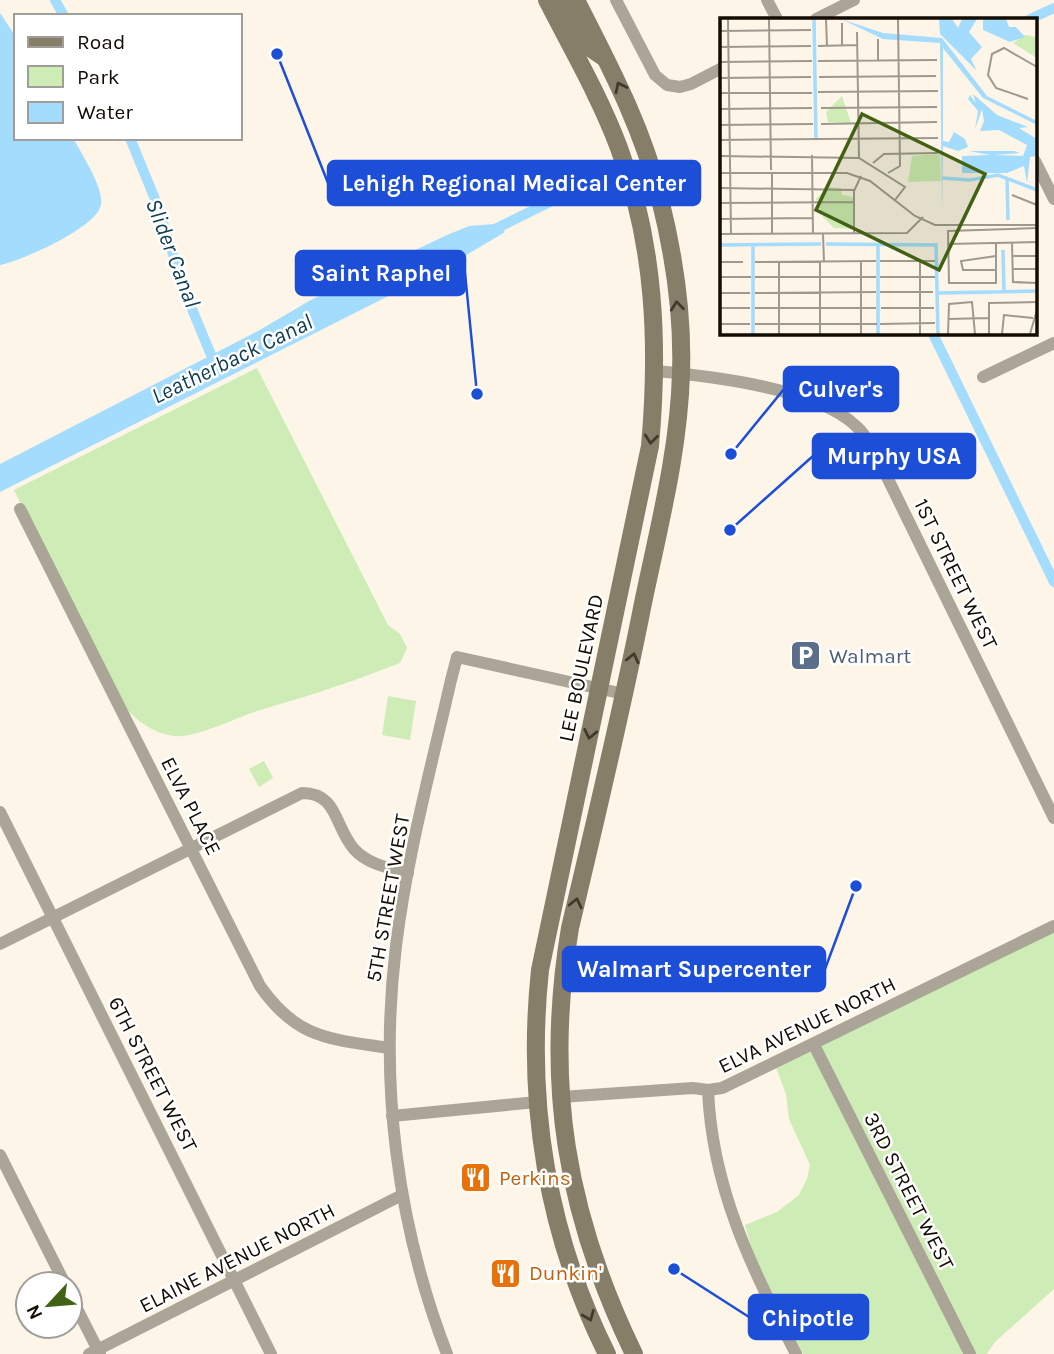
<svg xmlns="http://www.w3.org/2000/svg" width="1054" height="1354" viewBox="0 0 1054 1354" font-family="Karla,sans-serif">
  <rect width="100%" height="100%" fill="#fef5e9"/>
  <!-- green -->
  <g fill="#ceecb6">
    <path d="M257,368L388,625L400,634L407,648L400,663C378,671 356,680 334,687C309,696 282,703 257,711C236,718 194,739 174,736C146,732 126,712 112,689L14,490Z"/>
    <polygon points="388,696 416,701 410,740 382,735"/>
    <polygon points="264,761 273,778 259,787 249,769"/>
    <polygon points="1054,928 1054,1289 995,1342 987,1354 803,1354 758,1269 745,1225 777,1212 799,1195 807,1179 810,1165 789,1119 786,1094 775,1065"/>
  </g>
  <!-- water -->
  <g fill="#a3dcfd">
    <path d="M0,13L16,37V138H73C81,153 104,188 101,204C99,227 21,261 0,265Z"/>
    <polygon points="495,224 505,232 448,266 0,492 0,464 258,331 309,301 344,284 447,235 469,226"/>
  </g>
  <g fill="none" stroke-linecap="round" stroke-linejoin="round">
    <!-- canal -->
    <g stroke="#a3dcfd" stroke-width="10">
      <polyline points="55,0 64,16"/>
      <polyline points="1030,19 1054,8"/>
      <polyline points="130,138 157,204 185,292 216,367"/>
      <polyline points="489,232 578,188"/>
      <polyline points="932,332 1054,582"/>
    </g>
    <!-- street -->
    <g stroke="#aaa597" stroke-width="12">
      <polyline points="616,0 655,75 667,85 680,87 691,84 722,68"/>
      <polyline points="767,0 777,19"/>
      <polyline points="816,19 854,0"/>
      <polyline points="1035,161 1054,199"/>
      <path d="M656,371C710,376 817,388 856,426C870,439 878,459 887,477L1054,818"/>
      <polyline points="983,377 1054,343"/>
      <path d="M20,509L260,986C297,1039 329,1039 389,1048"/>
      <polyline points="0,812 271,1354"/>
      <path d="M0,944L302,793C338,793 334,826 354,849C367,864 389,868 408,873"/>
      <polyline points="814,1045 970,1354"/>
      <path d="M708,1090C712,1189 752,1268 796,1354"/>
      <polyline points="561,1097 693,1088 708,1090 722,1088 1054,926"/>
      <polyline points="392,1116 537,1102"/>
      <polyline points="0,1155 65,1284"/>
      <polyline points="70,1295 100,1354"/>
      <polyline points="89,1354 402,1195"/>
      <path d="M447,1354C397,1224 379,1084 396,946C407,856 431,768 451,680L457,657L624,694"/>
    </g>
    <!-- secondary -->
    <g stroke="#867e69" stroke-width="18">
      <path d="M547,0C572,49 600,97 619,148C655,244 659,345 650,446L540,970C526,1103 547,1234 607,1354"/>
      <polyline points="561,0 583,43 602,56"/>
      <path d="M576,0C609,65 643,128 660,199C674,255 683,315 681,373C679,452 658,530 642,608C621,715 595,822 570,928C544,1083 566,1214 634,1354"/>
    </g>
  </g>
  <!-- one-way arrows -->
  <defs><path id="oneway-chevron" d="M-2-3.5L2.5 0L-2 3.5" fill="none" stroke-width="1.6" stroke-linecap="round" stroke-linejoin="round" transform="scale(1.75)"/></defs>
  <g stroke="#413a2c">
    <use href="#oneway-chevron" transform="translate(620 87) rotate(-116)"/>
    <use href="#oneway-chevron" transform="translate(677 306) rotate(-96)"/>
    <use href="#oneway-chevron" transform="translate(651 439) rotate(96)"/>
    <use href="#oneway-chevron" transform="translate(633 658) rotate(-77)"/>
    <use href="#oneway-chevron" transform="translate(590 734) rotate(102)"/>
    <use href="#oneway-chevron" transform="translate(576 903) rotate(-77)"/>
    <use href="#oneway-chevron" transform="translate(589 1316) rotate(68)"/>
  </g>
  <!-- icons -->
  <defs>
    <symbol id="parking-square" viewBox="-11 -11 22 22"><rect x="-9" y="-9" width="18" height="18" rx="4" fill="#5c6f8a" stroke="#fff"/><path d="M-3.5-5.5H1a3.5 3.5 0 0 1 0 7H-1V5.5H-3.5ZM-1-3.4V-.6H.8a1.4 1.4 0 0 0 0-2.8Z" fill="#fff"/></symbol>
    <symbol id="restaurant-square" viewBox="-11 -11 22 22"><rect x="-9" y="-9" width="18" height="18" rx="4" fill="#e8710a" stroke="#fff"/><path d="M-5-6h1v4h1v-4h1v4h1v-4h1v5L-1.5 .5V6h-2V.5L-5-1ZM5-6V6H3V1.5H1.5Q1.5-4 5-6Z" fill="#fff"/></symbol>
  </defs>
  <g fill-rule="evenodd">
    <use href="#parking-square" x="788" y="638" width="35" height="35"/>
    <use href="#restaurant-square" x="458" y="1160" width="35" height="35"/>
    <use href="#restaurant-square" x="488" y="1256" width="35" height="35"/>
  </g>
  <g text-anchor="middle" dominant-baseline="central" stroke-width="5" stroke-linejoin="round" paint-order="stroke">
    <!-- street labels -->
    <g font-size="21" fill="#130c03" stroke="#fff">
      <text transform="translate(956 574) rotate(64)">1ST STREET WEST</text>
      <text transform="translate(581 668) rotate(-78)">LEE BOULEVARD</text>
      <text transform="translate(191 806) rotate(63)">ELVA PLACE</text>
      <text transform="translate(388 898) rotate(-80)">5TH STREET WEST</text>
      <text transform="translate(807 1025) rotate(-26)">ELVA AVENUE NORTH</text>
      <text transform="translate(153 1074) rotate(63)">6TH STREET WEST</text>
      <text transform="translate(909 1191) rotate(63)">3RD STREET WEST</text>
      <text transform="translate(237 1258) rotate(-27)">ELAINE AVENUE NORTH</text>
    </g>
    <!-- service labels -->
    <g font-size="21" fill="#4e5e75" stroke="#fff" text-anchor="start">
      <text x="829" y="656">Walmart</text>
    </g>
    <!-- food labels -->
    <g font-size="21" fill="#c56008" stroke="#fff" text-anchor="start">
      <text x="499" y="1178">Perkins</text>
      <text x="529" y="1273">Dunkin'</text>
    </g>
    <!-- water labels -->
    <g font-size="23" font-style="italic" fill="#0d3b51" stroke="#fff">
      <text transform="translate(173 253) rotate(69)">Slider Canal</text>
      <text transform="translate(232 359) rotate(-26)">Leatherback Canal</text>
    </g>
  </g>
  <!-- overview -->
  <g transform="translate(720 18)">
    <rect width="317" height="317" fill="#fef5e9"/>
    <path d="M305,17L317,19V40L293,25ZM122,78L131,105L108,104L106,94ZM220,136L221,163L188,164L192,138ZM107,169L121,170L122,177L134,179V211L114,210L103,199L96,181Z" fill="#ceecb6"/>
    <path d="M121,1L163,15L222,20L267,78L317,103V107L263,80L223,30V123L229,124L234,114L245,121L248,129L238,133L223,128L222,192L220,25L163,21ZM219,1H232L238,10L242,1H257L249,14L262,29L251,41L257,53L220,16ZM263,1H286L289,9H296L305,19L290,24L263,12ZM253,76L277,97L308,109L299,110L317,121V138L310,139L307,165L304,148L287,155H242V138L270,137L249,133H294L300,135L274,137L303,138L307,127L279,112L260,113L264,103L262,91L255,111L258,93L248,81L250,77L256,85Z" fill="#a3dcfd"/>
    <path fill="none" stroke="#a3dcfd" stroke-width="3.5" d="M94,1L96,120M222,160L250,162L278,157L317,172M287,161L288,202M106,226L216,227L218,316M0,227L101,226M33,227V316M158,227V316M283,232L284,274M218,275L317,273"/>
    <path fill="none" stroke="#a0988d" stroke-width="2" d="M8,1L11,216M49,1L51,152M106,1L107,28M122,5V28M0,13L91,12M137,14L139,140M158,21V43M98,28L138,27M0,29L91,28M98,43L217,42M0,44L92,43M99,59L216,58M0,60L91,59M98,74L218,73M0,75H92M308,81L276,70L268,57L272,36L284,30L317,49M101,90L217,89M0,91L92,90M101,106L217,104M0,107L93,106M0,122L218,120M92,137L93,216M0,138L139,140L185,169L175,182M153,145L164,136L218,135M52,154V216M0,155H127L150,163L195,198L215,207H317M168,155L180,148L178,1M0,170L135,172M292,177L317,187M0,185L134,184M0,201L93,200M0,216L187,215L203,199M103,216L104,244M134,216V173L141,158M276,225V265H229L228,213L317,210M292,225L293,264L317,265M227,226L317,224M276,238L241,243L243,252H276M292,238H317M141,243V316M160,243H215M200,243V316M0,244H23M35,244L156,243M59,244V316M100,244V316M293,251H317M0,259H31M35,259H156M160,259H215M160,274H213M0,275H30M35,275L156,274M0,290H30M35,290H156M161,290H214M228,301L269,300M0,306H30M35,306H157M160,306L215,305M228,316L229,286L252,284L255,316M269,316V285L317,284M282,316L284,297L313,300M310,316L317,292"/>
    <path fill="#426115" fill-opacity="0.15" stroke="#426115" stroke-width="3.5" d="M142,96L265,156L219,252L96,192Z"/>
    <rect width="317" height="317" fill="none" stroke="#130c03" stroke-width="3.5"/>
  </g>
  <!-- callouts -->
  <path fill="none" stroke="#1d4ed8" stroke-width="2.5" d="M277 54L328 183M477 394L465 273M731 454L784 389M730 530L813 456M856 886L825 969M674 1269L749 1317"/>
  <g fill="#1d4ed8" stroke="#fff" stroke-width="2.5">
    <circle cx="277" cy="54" r="7"/>
    <circle cx="477" cy="394" r="7"/>
    <circle cx="731" cy="454" r="7"/>
    <circle cx="730" cy="530" r="7"/>
    <circle cx="856" cy="886" r="7"/>
    <circle cx="674" cy="1269" r="7"/>
  </g>
  <g fill="#1d4ed8" stroke="#1d4ed8" stroke-width="2.5">
    <rect x="328" y="161" width="372" height="44" rx="7"/>
    <rect x="296" y="251" width="169" height="44" rx="7"/>
    <rect x="784" y="367" width="114" height="44" rx="7"/>
    <rect x="813" y="434" width="162" height="44" rx="7"/>
    <rect x="563" y="947" width="262" height="44" rx="7"/>
    <rect x="749" y="1295" width="119" height="44" rx="7"/>
  </g>
  <g font-size="23" text-anchor="middle" font-weight="bold" fill="#fff">
    <text x="514" y="191">Lehigh Regional Medical Center</text>
    <text x="381" y="281">Saint Raphel</text>
    <text x="841" y="397">Culver's</text>
    <text x="894" y="464">Murphy USA</text>
    <text x="694" y="977">Walmart Supercenter</text>
    <text x="808" y="1326">Chipotle</text>
  </g>
  <!-- legend -->
  <rect x="14" y="14" width="228" height="126" fill="#ffffff" stroke="#a19e9a" stroke-width="2"/>
  <rect x="28" y="37" width="35" height="10" fill="#867e69" stroke="#a19e9a" stroke-width="2"/>
  <text x="77" y="49" font-size="21" fill="#130c03">Road</text>
  <rect x="28" y="66" width="35" height="21" fill="#ceecb6" stroke="#a19e9a" stroke-width="2"/>
  <text x="77" y="84" font-size="21" fill="#130c03">Park</text>
  <rect x="28" y="102" width="35" height="21" fill="#a3dcfd" stroke="#a19e9a" stroke-width="2"/>
  <text x="77" y="119" font-size="21" fill="#130c03">Water</text>
  <!-- north arrow -->
  <g transform="translate(49 1305) rotate(244)"><circle r="33" fill="#ffffff" stroke="#a19e9a" stroke-width="2"/>
  <path d="M0-5L12 26L0 18L-12 26Z" fill="#426115"/>
  <text y="-10" font-size="19" font-weight="bold" text-anchor="middle" fill="#130c03">N</text>
  </g>
</svg>
